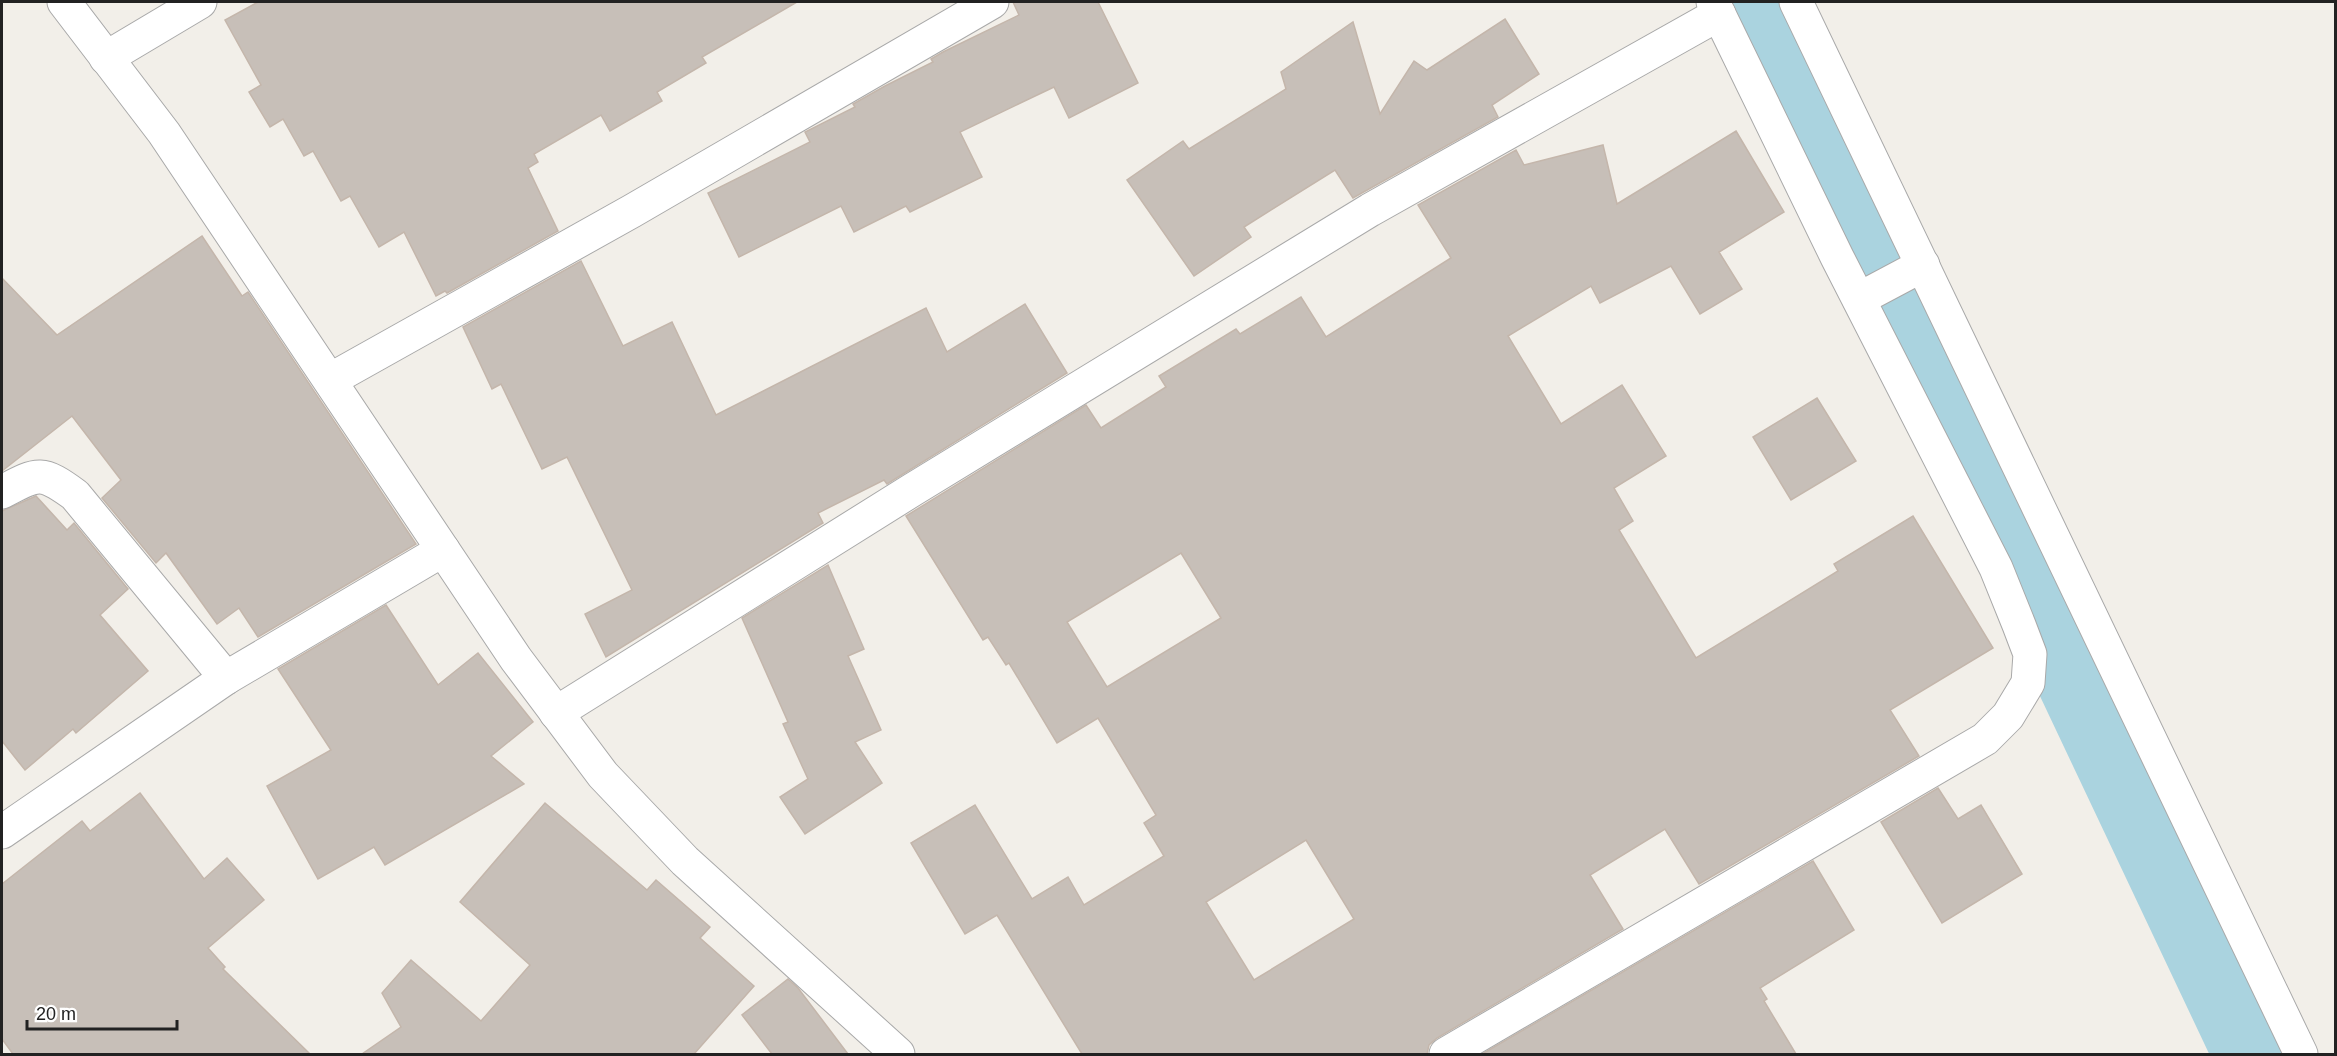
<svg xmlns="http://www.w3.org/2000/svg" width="2337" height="1056" viewBox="0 0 2337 1056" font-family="Arial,sans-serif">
  <rect width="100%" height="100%" fill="#f2efe9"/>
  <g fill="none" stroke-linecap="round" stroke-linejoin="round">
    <!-- river -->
    <polyline stroke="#aad3df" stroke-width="90" points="1754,2 1944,388 2259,1054"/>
  </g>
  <!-- building -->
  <g fill="#c7bfb8" stroke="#c4b6ab" stroke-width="1.5" fill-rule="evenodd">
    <polygon points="258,2 797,2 702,57 706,63 657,92 662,101 610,131 601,115 534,154 538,162 528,168 558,231 447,293 445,291 436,296 404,232 379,247 350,196 341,201 313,151 304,156 283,119 270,127 249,92 261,85 225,20"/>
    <polygon points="1013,2 1098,2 1138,83 1069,118 1054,87 960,132 982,177 910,212 906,206 854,232 841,206 739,257 708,193 810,142 805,132 855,107 853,104 885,86 933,62 931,59 943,52 1019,15"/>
    <polygon points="1505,19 1539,74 1492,105 1498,117 1353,198 1335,170 1244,227 1251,237 1194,276 1127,180 1183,141 1189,149 1286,89 1281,72 1353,22 1380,114 1414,61 1427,70"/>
    <path d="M1736,131L1784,212L1719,252L1742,289L1700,314L1671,266L1600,303L1591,286L1508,336L1561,424L1622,385L1666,456L1614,488L1633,521L1619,530L1696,658L1838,571L1834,564L1913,516L1993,648L1890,710L1919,756L1699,884L1665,829L1590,875L1623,929L1437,1038L1429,1045L1427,1054H1082L997,915L965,934L911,843L975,805L1032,899L1068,877L1084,905L1164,856L1144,823L1156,815L1098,718L1057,743L1009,663L1006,665L988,637L983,640L906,516L1086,405L1101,428L1166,387L1159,376L1236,329L1240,334L1301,297L1326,337L1451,258L1418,205L1516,150L1524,165L1603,145L1617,204ZM1181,553L1221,618L1107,687L1067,622ZM1306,840L1354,919L1254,980L1206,902Z"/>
    <polygon points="202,236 242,296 248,292 416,544 258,637 239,608 217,624 166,553 156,563 102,498 121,480 72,416 2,471 2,278 57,335"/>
    <polygon points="581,261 623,346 672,322 716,415 926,308 947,352 1025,304 1067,373 887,484 884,480 818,513 823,523 606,657 585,614 632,590 567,457 542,469 501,384 492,389 463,327"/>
    <polygon points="1817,398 1856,461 1791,500 1753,437"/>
    <polygon points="36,496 67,530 74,523 128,589 100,615 148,671 76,733 73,729 25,770 2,741 2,511"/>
    <polygon points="828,565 864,649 848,656 881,730 855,742 882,783 805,834 780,797 808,779 783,724 788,722 742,618"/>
    <polygon points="386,605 438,685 478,653 533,722 491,756 524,784 385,865 374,847 318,879 267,786 331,750 278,669"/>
    <polygon points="1938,788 1958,819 1981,805 2022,874 1942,923 1881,822"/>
    <polygon points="140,793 204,879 227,858 264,900 208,948 225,967 223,969 310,1054 13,1054 2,1039 2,884 82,821 90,831"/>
    <polygon points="545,803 647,890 656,880 710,927 700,938 754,986 694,1054 362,1054 401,1027 382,993 411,960 481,1021 530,965 460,902"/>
    <polygon points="1813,861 1854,930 1760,988 1767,999 1764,1001 1796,1054 1482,1054"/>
    <polygon points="788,979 798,988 848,1054 772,1054 742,1015"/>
  </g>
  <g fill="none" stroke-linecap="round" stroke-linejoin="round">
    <defs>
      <g id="minor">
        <polyline points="64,2 164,133 516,659 603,775 685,861 898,1054"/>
        <polyline points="1796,2 2301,1054"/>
        <polyline points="106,58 200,2"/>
        <polyline points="1859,299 1923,265"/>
        <polyline points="330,380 632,211 992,2"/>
        <path d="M2,492C38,473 41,470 75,495L226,678"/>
        <polyline points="556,713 912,490 1370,210 1719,14"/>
        <polyline points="2,832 226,678 443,550"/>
        <polyline points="1446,1054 1985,739 2008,716 2028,683 2030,654 2019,625 1996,568 1837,257 1713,2"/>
      </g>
    </defs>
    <!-- minor casing -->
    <use href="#minor" stroke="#a9a9a9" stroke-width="35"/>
    <!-- minor -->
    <use href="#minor" stroke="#fff" stroke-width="33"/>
  </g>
  <!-- border -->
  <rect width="2337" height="1056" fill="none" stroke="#222222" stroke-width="6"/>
  <!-- scale -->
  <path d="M27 1020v9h150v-9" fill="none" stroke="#222222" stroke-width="3"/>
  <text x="36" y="1020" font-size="18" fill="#222222" stroke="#ffffff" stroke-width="4.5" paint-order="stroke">20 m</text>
</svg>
